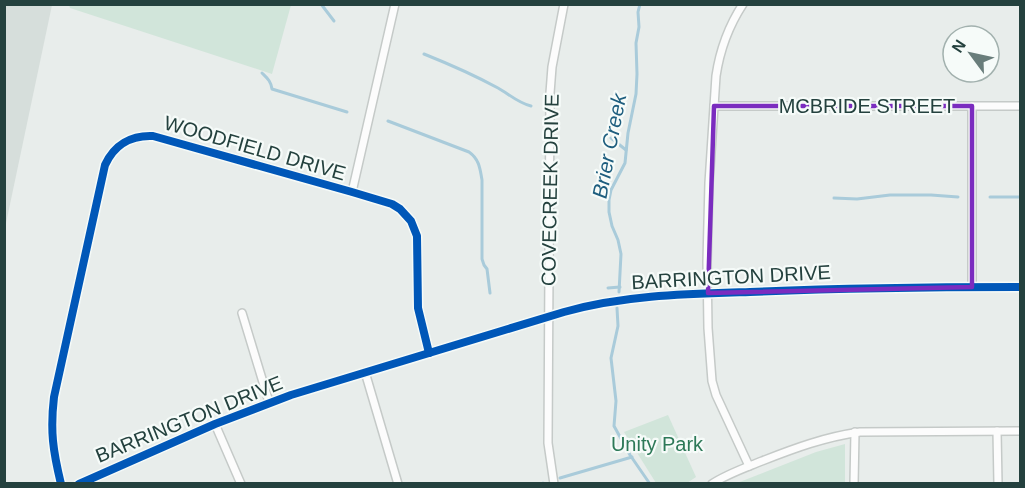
<svg xmlns="http://www.w3.org/2000/svg" width="1025" height="488" viewBox="0 0 1025 488" font-family="Helvetica,sans-serif">
  <rect width="100%" height="100%" fill="#e8edeb"/>
  <!-- built -->
  <polygon fill="#d6dedb" points="5,4 52,5 5,228 4,5"/>
  <!-- green -->
  <g fill="#d1e5da">
    <polygon points="69,5 69,4 291,5 272,74 70,8"/>
    <polygon points="668,415 696,477 687,483 656,483 624,432"/>
    <polygon points="845,444 845,483 737,483 816,452"/>
  </g>
  <g fill="none" stroke-linecap="round" stroke-linejoin="round">
    <!-- stream -->
    <g stroke="#a9cbda" stroke-width="3">
      <polyline points="321,4 334,21"/>
      <path d="M424,54C449,64 474,75 498,88C509,94 518,103 531,106"/>
      <path d="M262,73C267,78 271,81 272,89L347,112"/>
      <path d="M388,121L469,152C479,159 480,168 482,180V259L484,265L487,269L490,293"/>
      <polyline points="611,138 626,150"/>
      <polyline points="990,197 1020,197"/>
      <polyline points="834,198 857,199 890,195 931,195 958,197"/>
      <polyline points="608,288 620,287"/>
      <polyline points="619,292 621,254 618,240 612,226 609,212 609,200 611,190 625,163 628,133 636,94 637,74 636,43 639,27 638,12 640,4"/>
      <polyline points="617,308 618,326 611,358 616,401 614,426 630,455 650,484"/>
      <polyline points="560,478 632,457"/>
      <polyline points="542,484 543,483"/>
    </g>
    <defs>
      <g id="minor">
        <path d="M743,4C728,27 720,49 716,76L709,183L707,262L708,328L712,381L716,395L749,466"/>
        <polyline points="714,106 1020,106"/>
        <polyline points="972,106 972,287"/>
        <polyline points="352,192 395,4"/>
        <polyline points="242,313 269,402"/>
        <polyline points="365,372 398,484"/>
        <polyline points="215,424 241,484"/>
        <polyline points="997,431 998,484"/>
        <path d="M61,484C53,451 50,431 54,397L105,165C114,145 131,135 153,136L352,192L392,204L400,209L411,221L417,236L418,308L429,353"/>
        <path d="M79,484L215,424L291,395L564,312C625,295 687,294 750,292C840,288 930,287 1020,287"/>
        <polyline points="554,484 548,443 550,93 552,67 564,4"/>
        <path d="M712,484C727,474 745,468 762,461C795,448 825,437 860,432L1020,431"/>
        <polyline points="854,484 855,432"/>
      </g>
    </defs>
    <!-- minor casing -->
    <use href="#minor" stroke="#c5cac8" stroke-width="10"/>
    <!-- minor -->
    <use href="#minor" stroke="#fcfcfc" stroke-width="7"/>
    <defs>
      <g id="cycleway">
        <path d="M61,484C53,451 50,431 54,397L105,165C114,145 131,135 153,136L352,192L392,204L400,209L411,221L417,236L418,308L429,353"/>
        <path d="M79,484L215,424L291,395L564,312C625,295 687,294 750,292C840,288 930,287 1020,287"/>
      </g>
    </defs>
    <!-- cycleway casing -->
    <use href="#cycleway" stroke="#f6fbf9" stroke-width="11"/>
    <!-- cycleway -->
    <use href="#cycleway" stroke="#0057b8" stroke-width="8"/>
  </g>
  <!-- marked area -->
  <path fill="none" stroke="#7b2cbf" stroke-width="4.5" stroke-linejoin="round" d="M714,106H972V287L708,293Z"/>
  <g text-anchor="middle" dominant-baseline="central" stroke-width="4.5" stroke-linejoin="round" paint-order="stroke">
    <!-- street labels -->
    <g font-size="20" fill="#24413e" stroke="#f6fbf9">
      <text x="867" y="106">MCBRIDE STREET</text>
      <text transform="translate(255 148) rotate(16)">WOODFIELD DRIVE</text>
      <text transform="translate(550 190) rotate(-89)">COVECREEK DRIVE</text>
      <text transform="translate(731 277) rotate(-3)">BARRINGTON DRIVE</text>
      <text transform="translate(189 419) rotate(-22)">BARRINGTON DRIVE</text>
    </g>
    <!-- park labels -->
    <g font-size="20" fill="#2d7958" stroke="#f6fbf9">
      <text x="657" y="444">Unity Park</text>
    </g>
    <!-- water labels -->
    <g font-size="21" font-style="italic" fill="#1d5d7e" stroke="#f6fbf9">
      <text transform="translate(609 146) rotate(-79)">Brier Creek</text>
    </g>
  </g>
  <!-- border -->
  <rect width="1025" height="488" fill="none" stroke="#24413e" stroke-width="12"/>
  <!-- north arrow -->
  <g transform="translate(971 54) rotate(303)"><circle r="28" fill="#f6fbf9" stroke="#a2b1ae" stroke-width="1.5"/>
  <path d="M0-4.5L10 22L0 15L-10 22Z" fill="#697d7b"/>
  <text y="-9" font-size="16" font-weight="bold" text-anchor="middle" fill="#24413e">N</text>
  </g>
</svg>
